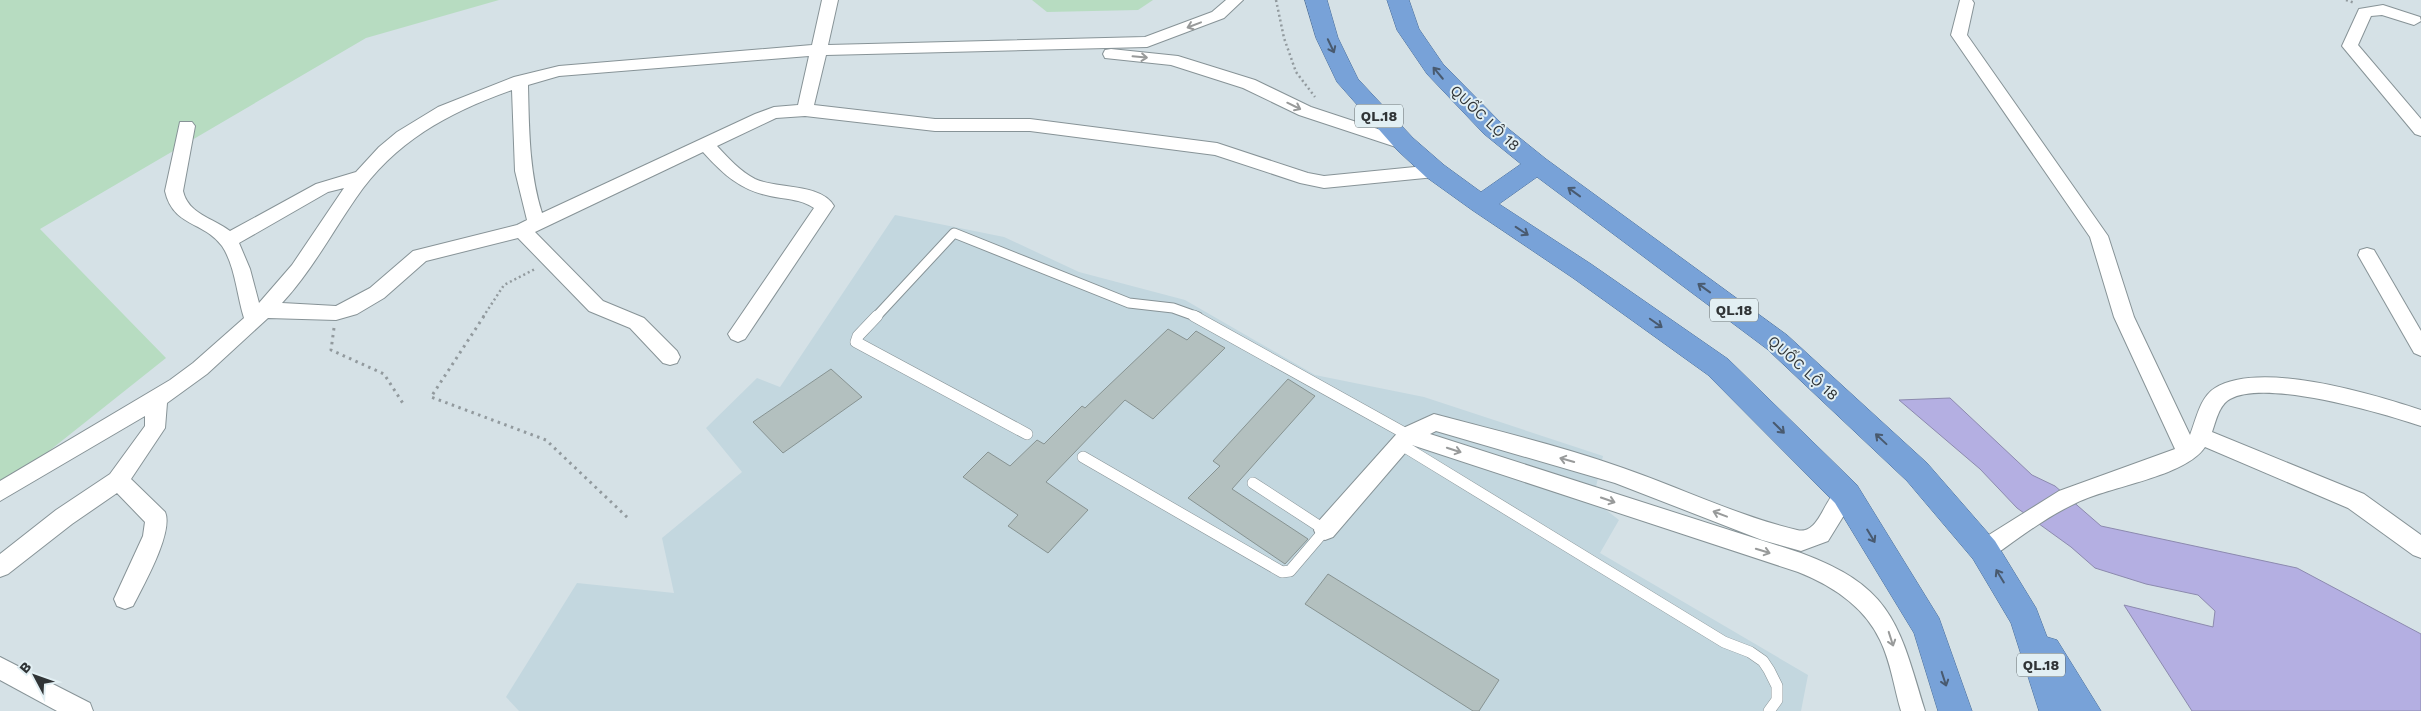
<svg xmlns="http://www.w3.org/2000/svg" width="2421" height="711" viewBox="0 0 2421 711" font-family="'Work Sans',sans-serif">
  <rect width="100%" height="100%" fill="#d5e1e6"/>
  <!-- built -->
  <polygon fill="#c3d7df" points="895,215 1004,237 1079,272 1185,300 1315,375 1424,397 1603,456 1593,500 1619,520 1600,553 1808,675 1801,711 519,711 506,697 577,583 674,593 662,538 742,472 706,428 757,378 780,387"/>
  <!-- green -->
  <g fill="#b7dcc1">
    <polygon points="0,0 499,0 366,38 40,229 166,358 0,490"/>
    <polygon points="1032,0 1153,0 1138,10 1047,12"/>
  </g>
  <!-- water -->
  <polygon fill="#b4afe2" stroke="#8c8aae" points="1950,398 2032,475 2055,486 2101,526 2297,568 2421,634 2421,711 2192,711 2124,605 2213,627 2215,611 2198,595 2146,584 2095,568 2071,547 2017,508 1980,469 1899,400"/>
  <!-- building -->
  <g fill="#b3c0bf" stroke="#879392">
    <polygon points="1168,329 1187,340 1196,331 1225,348 1153,419 1125,400 1046,482 1088,510 1048,553 1008,526 1018,515 963,477 988,452 1010,466 1037,440 1044,444 1082,406 1085,408"/>
    <polygon points="831,369 862,397 783,453 753,422"/>
    <polygon points="1288,379 1315,396 1232,489 1308,539 1285,564 1188,498 1220,466 1213,461"/>
    <polygon points="1328,574 1499,680 1479,711 1473,711 1305,604"/>
  </g>
  <g fill="none" stroke-linecap="round" stroke-linejoin="round">
    <defs>
      <polyline id="service-far1" points="876,317 954,233 1129,303 1173,308 1198,317"/>
      <g id="service">
        <polyline points="877,316 858,336 856,342 1027,434"/>
        <polyline points="1194,316 1408,435"/>
        <polyline points="1400,444 1724,642 1750,652 1763,661 1769,670 1777,686 1777,700 1769,711"/>
        <polyline points="1083,457 1282,572 1290,571 1325,530 1253,483"/>
      </g>
      <g id="minor">
        <path d="M822,0H838L828,45L1145,37L1212,12L1226,0H1243L1224,18L1147,47L826,55L814,105L935,119H1030L1217,143L1308,173L1324,176L1435,165L1441,167L1444,171L1441,175L1435,177L1324,188L1300,183L1215,155L1030,131H935L805,116L776,118L717,146C728,158 740,171 755,179C776,189 821,183 834,206L745,339L738,342L731,339L728,334L814,208C801,199 784,199 770,196C740,190 723,174 703,152L535,232L603,301L644,318L677,351L680,357L677,363L670,365L663,363L630,328L589,311L518,238L426,261L384,298L357,314L336,320L268,318L207,374L167,403L165,428L131,479L165,512C174,532 143,586 133,606L125,609L117,606L114,599L143,536L145,522L117,493L72,524L8,574L0,577V554L56,510L110,474L145,426V416L0,501V481L170,380L193,363L244,318C237,296 235,265 222,246C204,221 173,227 165,191L180,122H192L195,126L183,191C188,214 213,218 230,231L316,184L356,172L379,147L397,132L438,107L514,77L559,66L812,45ZM809,56L798,105L774,107L755,114L542,213C529,172 529,128 528,85L559,76ZM512,90L515,171L527,220L517,225L413,251L370,288L336,306L282,303C311,272 331,234 356,198C394,142 449,112 512,90ZM344,188L292,265L259,303L250,269L239,243L328,192Z"/>
        <path d="M1960,0H1972L1974,3L1967,35L2108,236L2134,317L2190,435C2196,420 2200,397 2215,388C2261,360 2372,394 2421,410V426C2381,413 2267,379 2230,399C2219,405 2216,421 2212,432L2364,494L2421,535V558L2413,555L2348,508L2205,447C2185,477 2110,486 2076,503C2046,517 2019,538 1992,557L1984,560L1976,557L1973,550L1976,543L2059,491L2175,449L2114,317L2090,237L1951,35Z"/>
        <polygon points="2383,5 2420,17 2421,21 2414,25 2382,15 2371,16 2358,45 2421,119 2421,136 2415,134 2342,46 2359,9"/>
        <polygon points="1111,49 1178,56 1255,80 1311,107 1411,140 1414,144 1411,148 1399,148 1299,115 1243,88 1171,65 1105,58 1103,54 1105,50"/>
        <polygon points="2367,248 2374,250 2421,331 2421,356 2414,353 2358,255 2360,250"/>
        <path d="M1434,414C1497,431 1562,446 1623,468C1681,488 1738,516 1797,530C1825,537 1824,477 1854,488L1857,494L1828,541L1801,551L1762,540L1615,483L1436,431L1430,434L1801,553C1893,587 1899,625 1925,711H1901C1894,688 1891,662 1880,640C1864,606 1831,585 1798,572L1412,445L1333,537L1325,540L1317,537L1314,530L1317,523L1401,429Z"/>
        <polygon points="0,657 90,703 93,711 57,711 0,680"/>
      </g>
      <polygon id="trunk" points="1305,0 1327,0 1338,38 1358,79 1413,138 1444,165 1481,192 1521,164 1484,134 1427,74 1397,30 1387,0 1409,0 1419,29 1443,64 1500,122 1546,159 1787,335 1927,463 1995,541 2036,608 2047,637 2057,640 2101,711 2039,711 2011,623 1973,559 1907,481 1767,349 1537,177 1499,204 1591,264 1728,359 1857,485 1939,618 1972,711 1938,711 1914,633 1835,503 1708,375 1573,278 1472,210 1426,177 1397,150 1337,82 1316,38"/>
    </defs>
    <!-- service-far1 casing -->
    <use href="#service-far1" stroke="#879397" stroke-width="11"/>
    <!-- service casing -->
    <use href="#service" stroke="#879397" stroke-width="12"/>
    <!-- minor casing -->
    <use href="#minor" stroke="#879397" stroke-width="2"/>
    <!-- trunk casing -->
    <use href="#trunk" stroke="#496d99" stroke-width="1"/>
    <!-- path-far1 -->
    <g stroke="#929a9e" stroke-width="2.5" stroke-dasharray="2 3" stroke-linecap="butt">
      <polyline points="1276,0 1284,38 1296,72 1315,97"/>
      <polyline points="2346,0 2355,3"/>
      <polyline points="483,317 504,285 535,269"/>
    </g>
    <!-- path -->
    <g stroke="#929a9e" stroke-width="3" stroke-dasharray="2.5 4.5" stroke-linecap="butt">
      <polyline points="484,316 431,397 546,440 630,520"/>
      <polyline points="334,328 331,350 384,374 404,405"/>
    </g>
    <!-- service-far1 -->
    <use href="#service-far1" stroke="#fff" stroke-width="9"/>
    <!-- service -->
    <use href="#service" stroke="#fff" stroke-width="11"/>
    <!-- minor -->
    <use href="#minor" fill="#fff" fill-rule="evenodd"/>
    <!-- trunk -->
    <use href="#trunk" fill="#78a2d8" fill-rule="evenodd"/>
  </g>
  <!-- one-way arrows -->
  <defs><path id="oneway-shaft" d="M-6 0H5M1.5-3L5.5 0L1.5 3" fill="none" stroke-width="1.6" stroke-linecap="round" stroke-linejoin="round" transform="scale(1.25)"/></defs>
  <g stroke="#989a9a">
    <use href="#oneway-shaft" transform="translate(1194 25) rotate(159)"/>
    <use href="#oneway-shaft" transform="translate(1140 57) rotate(5)"/>
    <use href="#oneway-shaft" transform="translate(1294 106) rotate(26)"/>
    <use href="#oneway-shaft" transform="translate(1454 450) rotate(18)"/>
    <use href="#oneway-shaft" transform="translate(1567 460) rotate(-164)"/>
    <use href="#oneway-shaft" transform="translate(1608 500) rotate(19)"/>
    <use href="#oneway-shaft" transform="translate(1720 514) rotate(-159)"/>
    <use href="#oneway-shaft" transform="translate(1763 551) rotate(17)"/>
    <use href="#oneway-shaft" transform="translate(1891 639) rotate(72)"/>
  </g>
  <g stroke="#495a6f">
    <use href="#oneway-shaft" transform="translate(1331 46) rotate(65)"/>
    <use href="#oneway-shaft" transform="translate(1438 73) rotate(-130)"/>
    <use href="#oneway-shaft" transform="translate(1574 192) rotate(-144)"/>
    <use href="#oneway-shaft" transform="translate(1522 231) rotate(33)"/>
    <use href="#oneway-shaft" transform="translate(1704 288) rotate(-144)"/>
    <use href="#oneway-shaft" transform="translate(1656 323) rotate(35)"/>
    <use href="#oneway-shaft" transform="translate(1779 428) rotate(45)"/>
    <use href="#oneway-shaft" transform="translate(1881 439) rotate(-137)"/>
    <use href="#oneway-shaft" transform="translate(1871 536) rotate(59)"/>
    <use href="#oneway-shaft" transform="translate(2000 576) rotate(-121)"/>
    <use href="#oneway-shaft" transform="translate(1944 679) rotate(72)"/>
  </g>
  <g text-anchor="middle" dominant-baseline="central" stroke-width="4" stroke-linejoin="round" paint-order="stroke">
    <!-- shield labels -->
    <g fill="#e2eff3" stroke="#656c6f" stroke-width="1">
      <rect x="1355" y="104.5" width="48" height="23" rx="4"/>
      <rect x="1710" y="298.5" width="48" height="23" rx="4"/>
      <rect x="2017" y="653.5" width="48" height="23" rx="4"/>
    </g>
    <g font-size="14" font-weight="bold" fill="#303436">
      <text x="1379" y="116">QL.18</text>
      <text x="1734" y="310">QL.18</text>
      <text x="2041" y="665">QL.18</text>
    </g>
    <!-- street labels -->
    <g font-size="15" fill="#303436" stroke="#e2eff3">
      <text transform="translate(1485 118) rotate(43)">QUỐC LỘ 18</text>
      <text transform="translate(1803 368) rotate(42)">QUỐC LỘ 18</text>
    </g>
  </g>
  <!-- north arrow -->
  <g transform="translate(35 676) rotate(311)" stroke="#e2eff3" stroke-width="4" paint-order="stroke">
  <path d="M0-4L9 19L0 12L-9 19Z" fill="#303436"/>
  <text y="-8" font-size="14" font-weight="bold" text-anchor="middle" fill="#303436">B</text>
  </g>
</svg>
